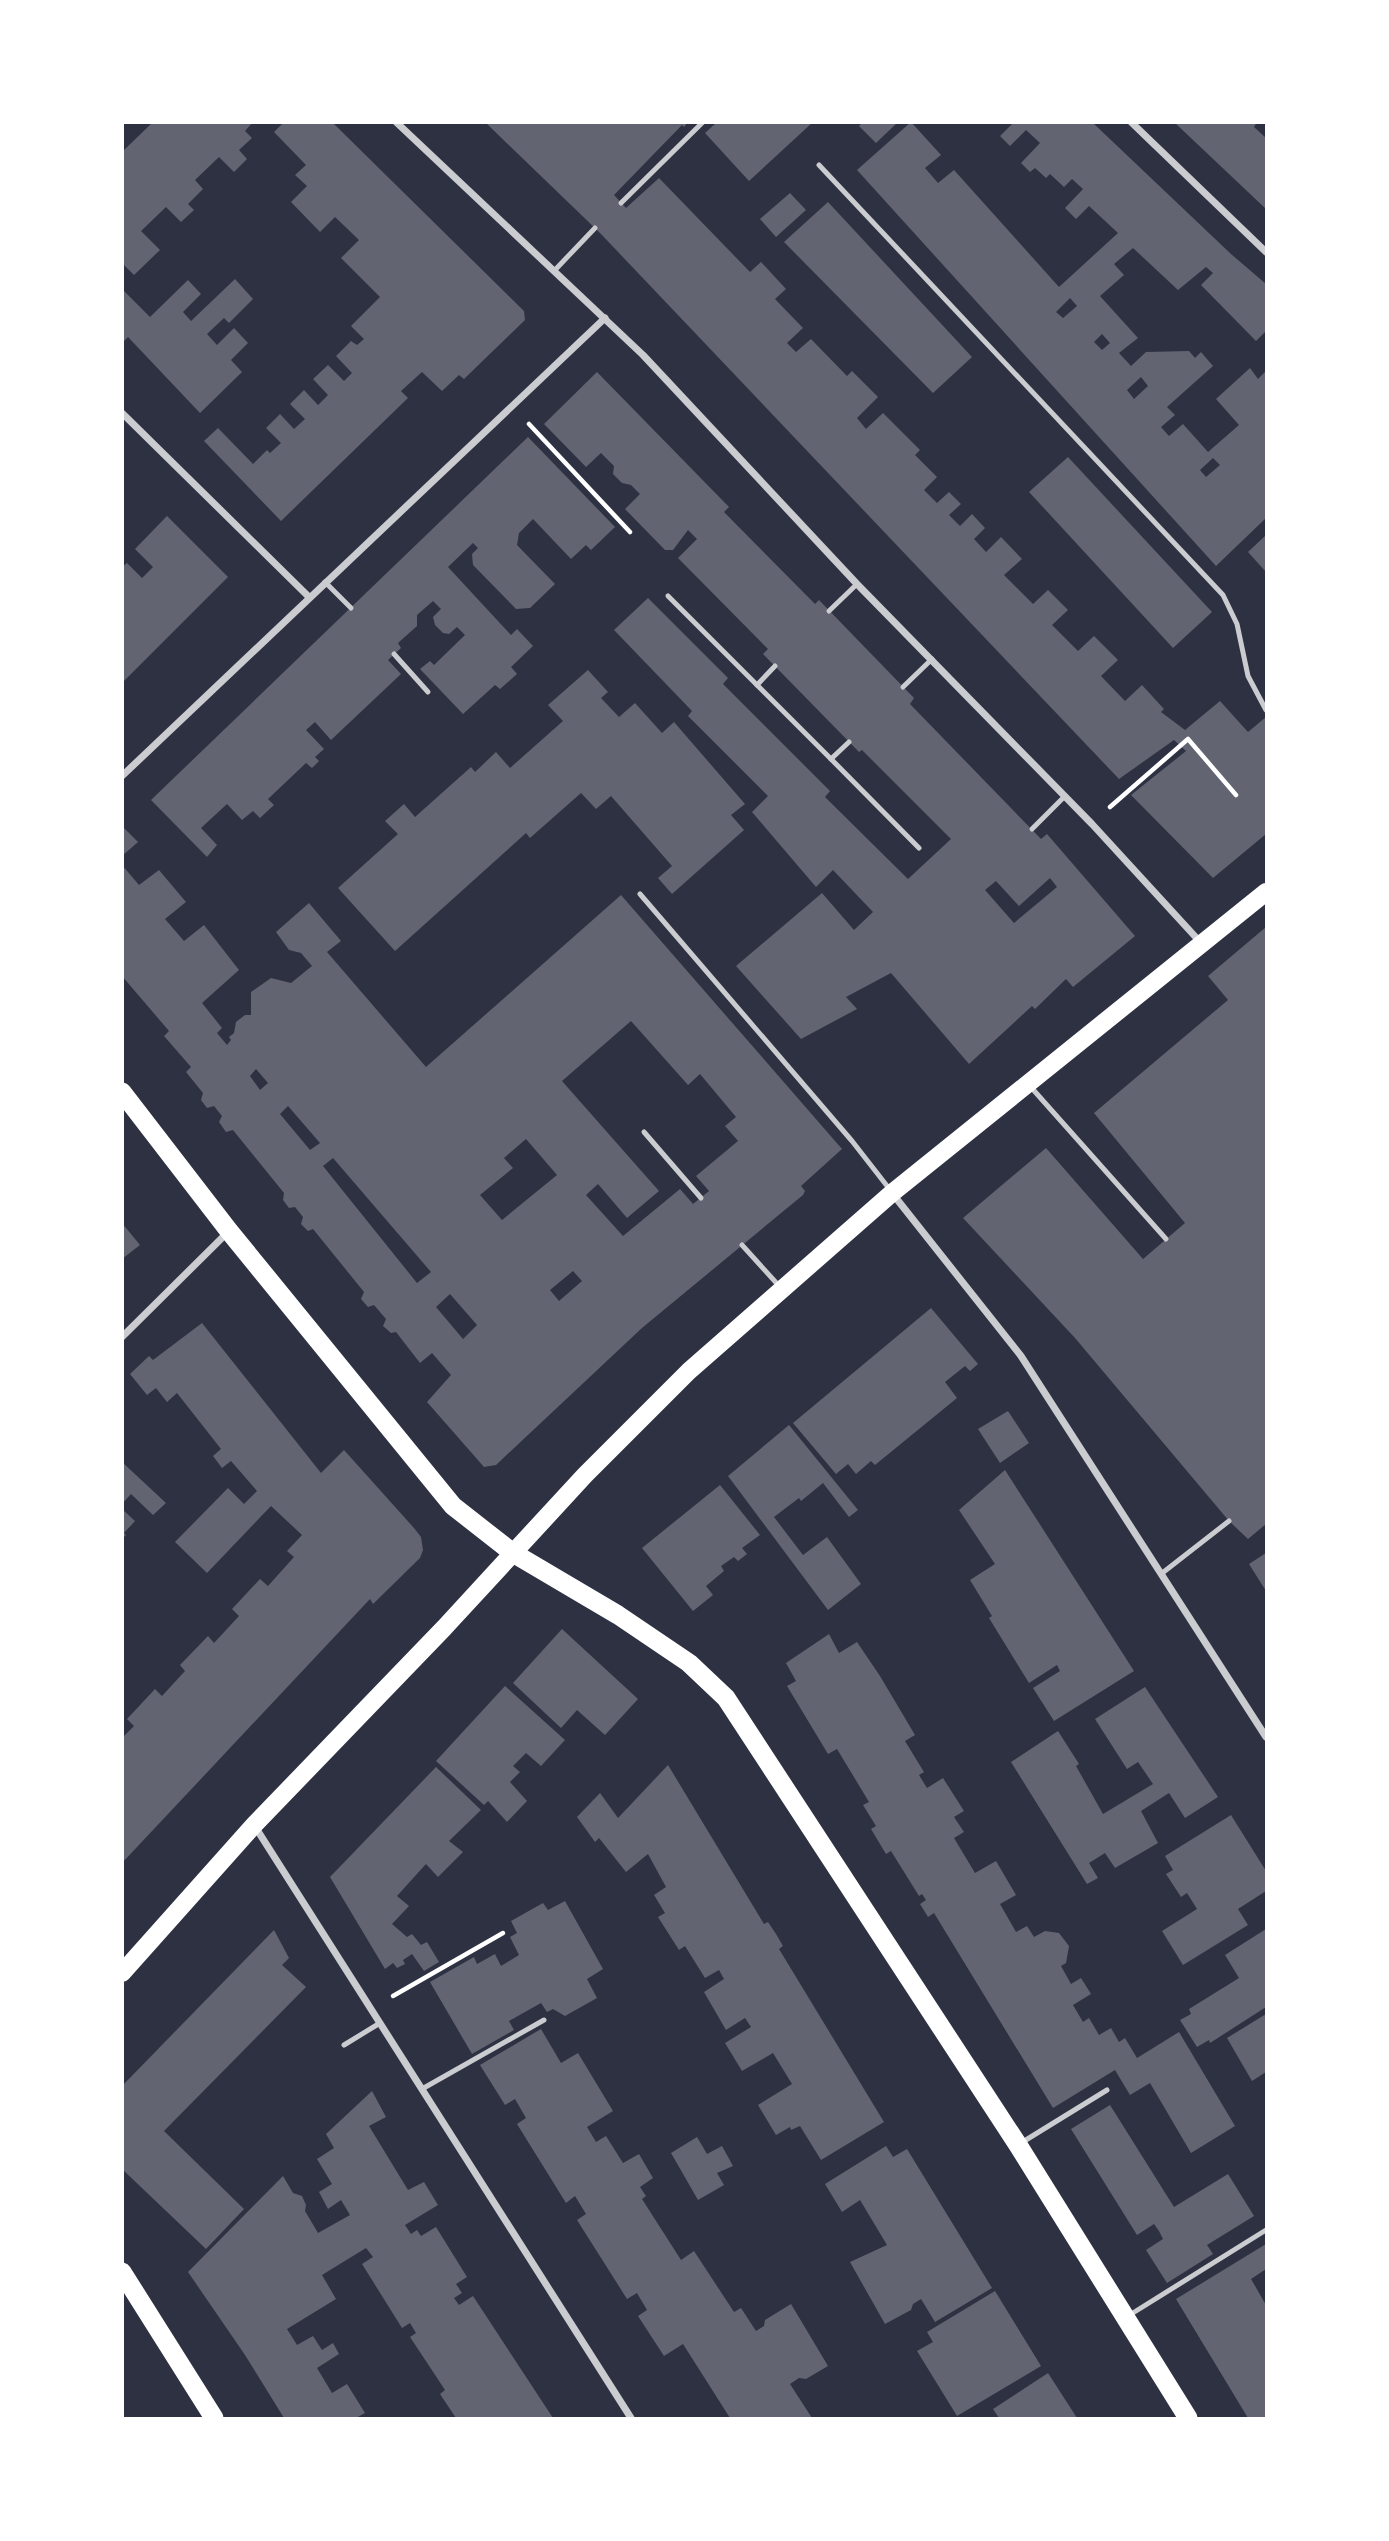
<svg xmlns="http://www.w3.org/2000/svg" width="1389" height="2541" viewBox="0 0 1389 2541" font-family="Signika,sans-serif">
  <rect width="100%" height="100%" fill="#2d3142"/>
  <!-- building -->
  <g fill="#626471" fill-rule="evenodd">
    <polygon points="153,122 253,122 245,131 252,138 239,150 247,159 234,172 219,157 195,180 203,189 188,204 194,210 181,222 166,207 141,231 160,250 134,275 122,263 122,152"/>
    <polygon points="284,122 332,122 524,311 525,320 464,379 459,375 442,391 422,372 401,391 408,398 281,521 204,441 218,428 253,464 267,450 270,453 281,443 266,428 280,414 294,429 305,419 290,404 304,390 318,405 328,395 313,379 328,365 344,381 352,373 336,356 351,341 357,345 364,339 351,326 380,297 341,258 359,240 335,217 320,232 291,202 307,186 295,175 306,165 274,132"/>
    <polygon points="485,122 688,122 684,127 682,125 614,195 626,208 659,178 750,272 761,262 786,289 775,299 803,328 787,343 796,352 811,339 847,376 852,371 878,397 857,418 866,429 883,413 920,450 915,455 937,477 924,490 937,503 949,492 961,504 949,515 960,526 972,514 985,528 974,539 986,552 1001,537 1022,559 1004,575 1033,604 1048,590 1068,610 1052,625 1078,651 1094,636 1118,660 1101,676 1125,701 1142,685 1164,709 1161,712 1185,730 1220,701 1248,732 1266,717 1266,834 1213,878 1131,795 1186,751 1174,740 1119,779 600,233"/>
    <polygon points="717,122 813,122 749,181 705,133"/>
    <polygon points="863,122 898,122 876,143 859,126"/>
    <path d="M911,122L941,155L925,168L938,183L954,170L1059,287L1118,233L1089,206L1076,219L1065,208L1083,189L1072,179L1064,187L1050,174L1046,178L1035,168L1030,172L1021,163L1040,143L1026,130L1010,146L1000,136L1014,122H1092L1231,254L1266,284V331L1256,341L1201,285L1213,273L1206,267L1178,290L1133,248L1114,264L1124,275L1100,296L1138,338L1119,353L1131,366L1146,352L1189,351L1195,358L1201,352L1213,366L1167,407L1175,415L1161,427L1169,436L1183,424L1208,452L1239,425L1216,399L1250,368L1258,379L1266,371V518L1216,566L857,170ZM1070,298L1077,306L1063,318L1056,312ZM1102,334L1110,343L1102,350L1094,342ZM1141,377L1148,386L1134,399L1127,390ZM1213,458L1220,465L1206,477L1200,470Z"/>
    <polygon points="1174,122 1257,122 1254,127 1266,138 1266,209"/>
    <polygon points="790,193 806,210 776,237 760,219"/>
    <polygon points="828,202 972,357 933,393 784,242"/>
    <polygon points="235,279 253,299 229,323 224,318 207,334 217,345 234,328 248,343 231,360 242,372 200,413 128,337 122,343 122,289 150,317 188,280 201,294 183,312 191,321"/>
    <path d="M597,372L729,507L724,512L815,604L819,600L914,698L910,704L1041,839L1047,834L1135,936L1073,987L1066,979L1035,1009L1032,1006L969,1064L891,973L846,997L857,1009L801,1039L736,966L822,893L854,930L873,912L833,870L816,887L752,812L768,796L688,716L692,711L614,630L648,598L728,678L723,684L830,791L825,797L908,879L951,839L862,750L859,752L763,654L768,649L678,558L697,539L688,530L673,550H665L625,509L640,494L631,485L622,483L613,474L614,466L601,453L586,467L544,424ZM1050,878L1057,887L1014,923L985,890L996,881L1019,906Z"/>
    <polygon points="528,437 615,527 591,550 586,545 571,559 533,519 519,533 517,545 555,584 530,608 516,609 473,565 472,554 478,548 473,543 448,567 511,635 517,629 533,646 511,667 517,674 500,689 495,685 463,714 420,669 430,661 434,665 465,635 457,627 449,634 443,633 435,625 433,617 441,609 433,601 417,615 417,626 398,643 401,648 388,660 401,674 331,740 315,722 306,730 324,749 315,757 319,761 312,768 306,763 268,799 274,805 260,818 253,811 242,820 227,804 201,828 217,845 207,857 151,800"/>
    <polygon points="1068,457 1212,612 1173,648 1029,492"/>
    <polygon points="167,516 228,577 122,683 122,567 127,563 142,578 153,567 135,549"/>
    <polygon points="1266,535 1266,572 1248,552"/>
    <polygon points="588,670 608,692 601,698 619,717 635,703 662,733 674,722 745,804 731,815 744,830 672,894 658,878 672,866 611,796 596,809 581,793 530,838 526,833 395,951 338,888 398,834 385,821 404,804 415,817 471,767 475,772 496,752 510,768 563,721 548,705"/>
    <polygon points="122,826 138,842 122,856"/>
    <path d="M122,865L139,885L159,870L186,902L165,919L184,941L204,925L239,970L202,1003L222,1028L217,1033L227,1045L231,1040L229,1037L234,1033L236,1022L245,1015H251V992L271,978L291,983L312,966L301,953L289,950L276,932L309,903L341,941L327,952L426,1067L621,895L842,1149L801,1186L805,1191L803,1195L642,1328L496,1465L484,1467L427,1402L451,1375L432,1353L420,1363L396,1332L391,1333L383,1326L386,1319L374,1305L368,1307L361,1299L364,1292L313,1229L308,1231L301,1224L303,1217L295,1207L289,1208L283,1200L284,1193L233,1130L226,1132L219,1122L222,1116L214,1106L207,1108L201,1100L203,1093L186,1072L191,1067L164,1036L169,1031L122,976ZM631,1021L688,1085L700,1074L736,1117L725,1126L738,1141L696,1176L709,1191L693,1204L680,1189L623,1236L586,1195L598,1184L627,1218L659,1191L562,1081ZM256,1069L268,1083L260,1090L250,1076ZM288,1106L320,1143L310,1150L280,1114ZM526,1139L557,1175L502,1220L480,1195L513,1168L504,1158ZM333,1158L431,1272L417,1283L323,1166ZM573,1271L582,1281L559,1301L550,1290ZM450,1294L477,1325L463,1339L436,1307Z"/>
    <polygon points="1266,927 1266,1524 1248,1539 1229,1521 1075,1338 963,1218 1046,1148 1143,1259 1185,1223 1094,1113 1228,1000 1208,976"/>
    <polygon points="122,1223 140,1245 122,1259"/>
    <polygon points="931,1308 978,1364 970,1371 965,1366 945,1382 957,1398 875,1465 871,1461 856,1474 848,1464 836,1474 793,1423"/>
    <polygon points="202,1323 321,1473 344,1450 414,1528 421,1537 423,1550 420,1558 373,1604 370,1599 122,1863 122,1738 134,1726 127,1719 155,1689 162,1696 185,1671 180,1665 208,1636 214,1643 239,1616 232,1609 260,1579 268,1586 294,1557 287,1551 302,1535 271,1506 207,1573 175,1542 228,1488 244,1504 257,1491 231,1461 222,1468 213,1456 221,1449 177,1393 167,1402 156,1388 147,1395 130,1374 149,1356 153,1360"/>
    <polygon points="1008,1411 1029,1443 1000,1463 978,1429"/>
    <polygon points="789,1425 858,1510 849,1517 823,1483 801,1501 799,1498 774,1517 803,1555 827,1537 861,1584 828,1610 728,1476"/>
    <polygon points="122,1462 166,1503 153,1515 131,1494 122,1504"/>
    <polygon points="1005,1470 1134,1671 1054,1721 1033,1688 1060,1671 1057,1665 1029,1683 989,1618 992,1616 970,1580 995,1564 959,1510"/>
    <polygon points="720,1485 760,1535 742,1548 747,1554 738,1561 734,1557 721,1566 724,1571 706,1586 713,1595 693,1611 642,1548"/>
    <polygon points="122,1509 135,1521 124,1533 126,1535 122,1539"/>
    <polygon points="1266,1553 1266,1591 1249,1564"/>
    <polygon points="562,1629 638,1699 605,1735 577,1710 561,1728 513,1683"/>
    <polygon points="829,1634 839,1653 857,1642 880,1676 915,1735 905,1741 924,1772 919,1775 927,1788 943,1778 964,1811 954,1817 964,1832 954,1838 975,1873 996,1861 1016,1895 1000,1904 1016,1932 1027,1926 1034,1937 1045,1931 1059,1933 1069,1946 1066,1963 1061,1966 1071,1984 1081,1978 1091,1994 1073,2005 1083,2022 1089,2018 1099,2035 1111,2028 1119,2042 1125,2038 1137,2058 1179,2032 1235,2126 1191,2153 1150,2083 1130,2095 1115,2070 1053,2108 934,1913 928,1917 920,1904 926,1900 922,1894 919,1896 891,1851 886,1854 871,1829 876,1826 863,1805 869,1802 837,1749 828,1754 787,1686 796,1681 786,1663"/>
    <polygon points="505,1686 565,1740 541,1766 526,1753 513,1766 520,1772 510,1782 527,1801 507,1822 488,1801 484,1805 436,1761"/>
    <polygon points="1145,1687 1218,1797 1185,1818 1169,1793 1141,1811 1158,1843 1115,1868 1105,1853 1089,1863 1098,1878 1087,1884 1011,1762 1058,1731 1079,1764 1076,1766 1103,1814 1153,1784 1138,1762 1127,1769 1095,1719"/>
    <polygon points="668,1765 764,1924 768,1922 776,1934 783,1946 779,1949 884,2122 821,2160 800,2126 791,2130 790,2127 776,2135 758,2105 792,2084 773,2053 742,2071 725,2043 751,2027 745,2018 726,2030 704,1992 724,1979 719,1970 705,1978 685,1946 679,1950 658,1917 665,1913 654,1895 666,1887 648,1854 626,1872 599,1838 595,1842 577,1817 600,1793 618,1818"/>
    <polygon points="436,1767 481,1810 449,1841 463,1852 438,1877 426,1864 397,1896 409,1906 392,1924 407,1937 412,1934 421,1945 427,1942 439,1962 424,1971 412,1954 403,1960 405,1964 397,1968 393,1963 385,1969 330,1877"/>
    <polygon points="1231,1815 1266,1871 1266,1891 1238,1909 1248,1925 1183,1965 1162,1931 1197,1909 1187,1893 1181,1897 1166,1874 1173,1870 1165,1856"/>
    <polygon points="565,1901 603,1969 587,1979 597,1998 565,2016 553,2009 547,2012 541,2003 509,2021 514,2030 472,2054 430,1982 474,1957 477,1964 495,1954 501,1966 519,1955 510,1937 517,1933 511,1921 543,1903 548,1910"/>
    <polygon points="1266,1929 1266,2007 1210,2043 1209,2040 1197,2047 1180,2020 1191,2014 1189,2009 1239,1978 1225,1955"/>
    <polygon points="274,1930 289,1958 282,1965 306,1987 164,2131 244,2209 206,2249 122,2169 122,2086"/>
    <polygon points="1266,2014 1266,2072 1252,2081 1227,2038"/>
    <polygon points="541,2029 561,2063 578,2053 613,2111 587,2127 596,2142 606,2136 623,2163 639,2154 653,2178 640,2187 646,2196 642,2199 681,2260 694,2251 734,2312 741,2308 756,2331 764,2326 765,2320 791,2304 828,2366 806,2379 799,2378 790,2384 812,2418 730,2418 683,2344 664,2356 638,2316 647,2310 637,2293 627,2299 577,2220 586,2214 575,2196 566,2203 517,2124 526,2118 515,2099 505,2105 480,2065"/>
    <polygon points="372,2091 386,2117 369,2126 408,2190 424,2182 438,2205 405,2225 411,2234 417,2230 421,2236 436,2227 467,2277 456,2284 462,2293 454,2298 459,2305 473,2296 553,2418 456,2418 440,2394 445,2390 410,2337 416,2333 410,2323 402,2328 362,2264 373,2257 366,2248 322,2275 336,2299 287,2329 297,2345 313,2336 322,2350 333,2343 339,2354 317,2368 332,2393 347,2384 365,2413 356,2418 284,2418 245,2355 188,2272 283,2176 293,2193 302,2196 306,2205 305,2211 318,2233 350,2215 341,2200 328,2209 319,2192 332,2184 317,2159 334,2148 326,2134"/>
    <polygon points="1110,2105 1174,2207 1228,2174 1254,2216 1207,2245 1213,2254 1167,2283 1146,2250 1163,2239 1159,2231 1154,2224 1137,2235 1071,2129"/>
    <polygon points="697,2137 707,2154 722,2146 733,2166 717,2173 724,2185 698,2200 671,2153"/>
    <polygon points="886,2146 893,2157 907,2149 992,2288 935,2322 921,2299 913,2304 911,2310 885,2324 850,2262 887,2245 860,2200 842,2212 825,2184"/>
    <polygon points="1266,2244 1266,2269 1251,2279 1266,2305 1266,2418 1248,2418 1176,2299"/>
    <polygon points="995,2291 1041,2366 957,2416 917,2351 933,2342 927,2332"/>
    <polygon points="1048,2373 1077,2418 999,2418 993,2409"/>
  </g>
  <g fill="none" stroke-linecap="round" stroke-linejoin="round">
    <!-- path -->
    <g stroke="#fff" stroke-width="4.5">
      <polyline points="529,424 630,532"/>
      <polyline points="1110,807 1188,739 1236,795"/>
      <polyline points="393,1996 503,1933"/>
    </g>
    <!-- service -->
    <g stroke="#caccd0" stroke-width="5">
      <polyline points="819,165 1223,595 1237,624 1248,676 1266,710"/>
      <polyline points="621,203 703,122"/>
      <polyline points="554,271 595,228"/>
      <polyline points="325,582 351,608"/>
      <polyline points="668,596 757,685"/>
      <polyline points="829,611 857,584"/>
      <polyline points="394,654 428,692"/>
      <polyline points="775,666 757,685 831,759 849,742"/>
      <polyline points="903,687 932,659"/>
      <polyline points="831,759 919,848"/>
      <polyline points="1032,829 1064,797"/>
      <polyline points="640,894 852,1141 891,1191"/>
      <polyline points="1029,1085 1166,1239"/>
      <polyline points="644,1132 701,1198"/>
      <polyline points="742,1245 780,1287"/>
      <polyline points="1161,1574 1229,1521"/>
      <polyline points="344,2045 380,2023"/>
      <polyline points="422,2089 544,2020"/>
      <polyline points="1021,2143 1107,2090"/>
      <polyline points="1128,2316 1266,2230"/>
    </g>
    <!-- minor -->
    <g stroke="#caccd0" stroke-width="7">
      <polyline points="396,122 643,355 857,584 1092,824 1202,944"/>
      <polyline points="1131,122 1266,252"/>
      <polyline points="122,413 309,597"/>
      <polyline points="122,776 605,318"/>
      <polyline points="892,1193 1021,1356 1266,1737"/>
      <polyline points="122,1337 229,1231"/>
      <polyline points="254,1825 631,2418"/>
    </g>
    <!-- primary -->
    <polyline stroke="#fff" stroke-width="18" points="122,1973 254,1825 444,1628 585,1475 689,1371 892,1193 1266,892"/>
    <!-- trunk -->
    <g stroke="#fff" stroke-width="19">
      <polyline points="122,1092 229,1231 453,1506 513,1553 618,1615 689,1663 726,1698 1018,2145 1188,2418"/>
      <polyline points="122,2272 214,2418"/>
    </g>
  </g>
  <!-- border -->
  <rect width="1389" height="2541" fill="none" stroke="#ffffff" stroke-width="248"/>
</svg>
